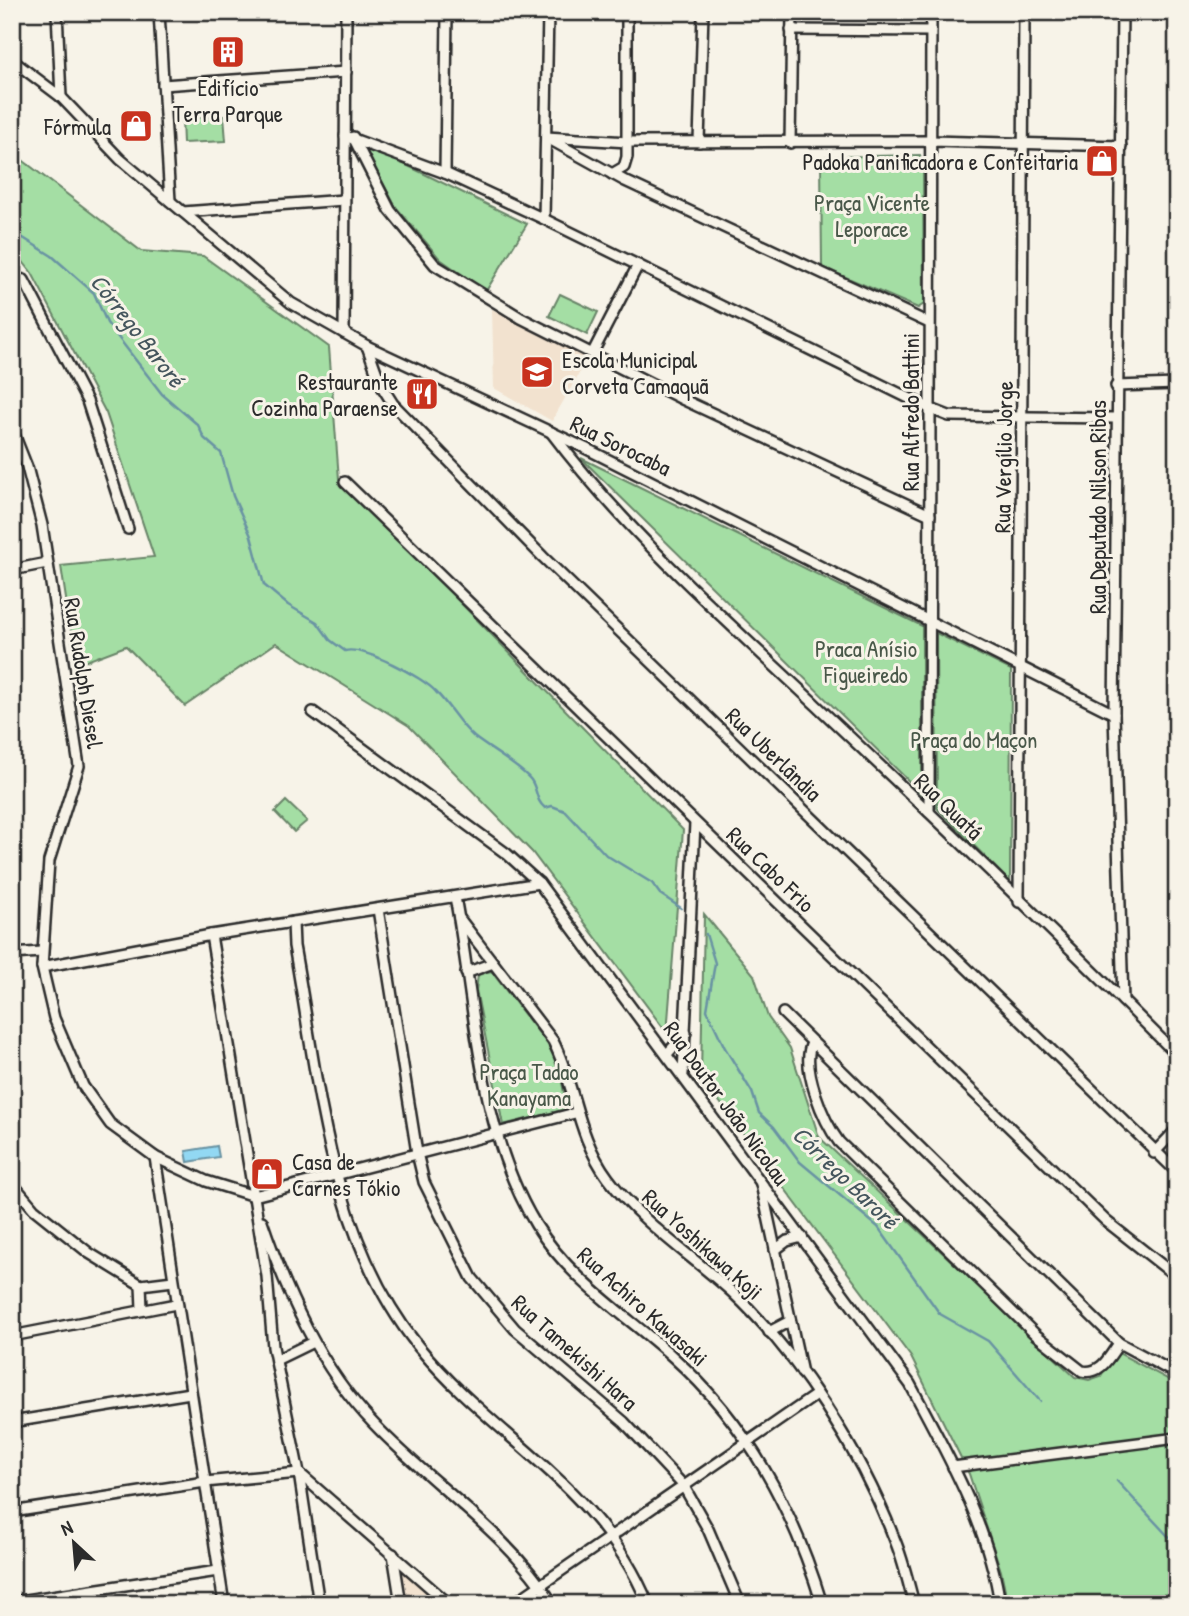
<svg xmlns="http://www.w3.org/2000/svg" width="1189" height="1616" viewBox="0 0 1189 1616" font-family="'Patrick Hand',sans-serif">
  <rect width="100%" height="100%" fill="#f7f3e8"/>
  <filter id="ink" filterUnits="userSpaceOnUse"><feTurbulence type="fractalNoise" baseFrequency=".0143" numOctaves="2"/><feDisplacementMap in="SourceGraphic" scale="14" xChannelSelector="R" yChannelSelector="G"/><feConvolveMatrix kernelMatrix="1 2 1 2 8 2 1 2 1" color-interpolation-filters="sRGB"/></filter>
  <g filter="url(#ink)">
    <!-- built -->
    <g fill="#f2e2cf">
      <polygon points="492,309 589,356 552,421 494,388"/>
      <polygon points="406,1573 442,1604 408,1604 403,1574"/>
    </g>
    <!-- green -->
    <g fill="#a4dea4" stroke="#688468" stroke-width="2">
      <polygon points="224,116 226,141 183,143 182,119"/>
      <polygon points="361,143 527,224 486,291 440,259 396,207"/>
      <polygon points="12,152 141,251 203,256 329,347 339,479 683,830 667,1033 532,852 409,726 276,643 185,706 126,646 76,665 61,566 154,557 106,413 32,273 12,248"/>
      <polygon points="920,155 923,165 924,304 918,308 822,267 821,157"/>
      <polygon points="560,294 598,312 587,335 549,316"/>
      <polygon points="581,458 922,626 922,794"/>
      <polygon points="936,633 1011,670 1010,882 937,808"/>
      <polygon points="286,801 307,821 294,832 275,812"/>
      <polygon points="704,914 754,975 768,1017 790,1048 819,1137 1075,1377 1089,1380 1101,1376 1115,1351 1177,1384 1177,1604 1008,1604 1001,1571 969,1474 911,1357 701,1077"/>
      <polygon points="491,971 548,1045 559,1066 567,1109 503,1125 476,990 478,975"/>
    </g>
    <!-- water -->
    <polygon fill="#92d8f3" stroke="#6993a3" stroke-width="2" points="217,1146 219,1157 188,1162 186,1151"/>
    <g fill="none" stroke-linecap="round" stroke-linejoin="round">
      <!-- stream -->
      <g stroke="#6993a3" stroke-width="2.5">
        <path d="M12,231L52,256L94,293L107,323L162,394L198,425L204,438L221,453L233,496L251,536L264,585L288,605L317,622L330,640L345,651C363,646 423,677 436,692C450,706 459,724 474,737C489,749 521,767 531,780C538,790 535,800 545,808L552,806L565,811L606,855L652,883L660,894L681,908"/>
        <polyline points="706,934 715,963 707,1010 725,1048 752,1092 759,1113 774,1127 800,1162 878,1227 940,1314 988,1341 1040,1401"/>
        <polyline points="1117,1481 1168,1536 1177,1540"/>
      </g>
      <!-- river -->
      <polyline stroke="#92d8f3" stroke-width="16" points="1170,1604 1177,1596"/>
      <defs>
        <g id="minor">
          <polyline points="57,12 61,97"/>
          <polyline points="159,12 170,201"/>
          <polyline points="1122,12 1114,714 1123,1001"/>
          <polyline points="791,30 931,31"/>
          <polyline points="12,60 61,97 120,159 291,303 367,346 585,448 1114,714"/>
          <polyline points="163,85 346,72"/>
          <polyline points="345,136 445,173 544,219 931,409 949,416 1115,418"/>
          <polyline points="353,137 390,210 435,265 521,318 684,400 930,515"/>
          <polyline points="546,137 628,142 931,141 1121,146"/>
          <polyline points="551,140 625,181 929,323"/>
          <polyline points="699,142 703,12"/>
          <polyline points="790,143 792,12"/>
          <polyline points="445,173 447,12"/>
          <polyline points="612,174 624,167 627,157 627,12"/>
          <polyline points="183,212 344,200"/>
          <polyline points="544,219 548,12"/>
          <polyline points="12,278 24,280 87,401 128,529"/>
          <polyline points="344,333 346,12"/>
          <polyline points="367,346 381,385 393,404 543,557 1177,1172"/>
          <polyline points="592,354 638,265"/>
          <polyline points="1116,386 1177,384"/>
          <polyline points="12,429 27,467 42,525 79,766 49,861 42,967 54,1018 83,1086 110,1124 155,1157 206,1181 254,1196"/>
          <path d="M551,432C627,533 725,619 816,705C938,820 1059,936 1177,1055"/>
          <polyline points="345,482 1106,1221 1177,1277"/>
          <polyline points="12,570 47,563"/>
          <path d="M313,712L507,854L539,883L910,1384C946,1452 989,1526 1000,1604"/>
          <polyline points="929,812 931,12"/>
          <path d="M455,897C476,1006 477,1128 536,1225C571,1281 625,1314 673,1357C748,1424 793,1509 822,1604"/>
          <polyline points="1019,902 1024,12"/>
          <polyline points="378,909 417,1153 424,1182 472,1278 515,1329 624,1422 683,1485 708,1529 740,1604"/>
          <path d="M459,918L553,1041C576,1086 576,1135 608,1178C641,1223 690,1254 732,1292C800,1356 860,1451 894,1538C903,1559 908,1582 914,1604"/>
          <path d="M293,922L294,946C319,1081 328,1234 418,1346C494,1439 601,1487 648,1604"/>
          <polyline points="211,935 267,1276 273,1347 299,1473 319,1604"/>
          <polyline points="12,954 41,952"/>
          <polyline points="42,967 211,935 539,883"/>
          <polyline points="466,973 493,963"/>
          <polyline points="783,1013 1119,1343 1177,1374"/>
          <path d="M812,1043C800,1067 824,1122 839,1142L1036,1335L1082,1371C1101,1375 1109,1357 1119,1343"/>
          <polyline points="667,1054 686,1033"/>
          <polyline points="683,1074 695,823"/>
          <polyline points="1154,1153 1177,1129"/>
          <polyline points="155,1157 224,1604"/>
          <polyline points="12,1183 34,1209 89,1253 141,1285 173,1281"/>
          <polyline points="761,1184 802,1373"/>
          <polyline points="254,1196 575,1113"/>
          <path d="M262,1221C287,1294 320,1368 374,1424C433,1486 506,1531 553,1604"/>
          <polyline points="775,1250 787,1241 802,1237"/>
          <polyline points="141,1285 142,1309"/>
          <polyline points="769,1332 790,1321"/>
          <polyline points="12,1336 176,1304"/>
          <polyline points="276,1360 313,1342"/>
          <polyline points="12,1422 190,1393"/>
          <polyline points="953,1467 1177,1438"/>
          <polyline points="12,1512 205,1482 299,1473 449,1604"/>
          <polyline points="393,1554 401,1604"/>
          <polyline points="12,1602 218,1571"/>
          <polyline points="513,1604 816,1395"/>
        </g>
      </defs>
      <!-- minor casing -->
      <use href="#minor" stroke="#2b2b2b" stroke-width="14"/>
      <!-- minor -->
      <use href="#minor" stroke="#f7f3e8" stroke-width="9"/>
    </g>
  </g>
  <!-- icons -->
  <defs>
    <symbol id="building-square" viewBox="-11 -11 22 22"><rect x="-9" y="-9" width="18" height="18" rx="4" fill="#c8321e" stroke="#f7f3e8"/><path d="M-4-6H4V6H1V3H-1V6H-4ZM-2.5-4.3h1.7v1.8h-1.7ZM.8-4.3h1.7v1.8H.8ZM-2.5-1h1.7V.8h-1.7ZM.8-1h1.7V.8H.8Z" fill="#fff"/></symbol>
    <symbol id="shop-square" viewBox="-11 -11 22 22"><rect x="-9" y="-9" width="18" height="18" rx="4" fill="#c8321e" stroke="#f7f3e8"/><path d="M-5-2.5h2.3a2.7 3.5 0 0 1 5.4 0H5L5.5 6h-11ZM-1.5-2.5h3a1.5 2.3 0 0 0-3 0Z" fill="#fff"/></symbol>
    <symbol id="school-square" viewBox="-11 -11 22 22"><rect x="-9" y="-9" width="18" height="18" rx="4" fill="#c8321e" stroke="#f7f3e8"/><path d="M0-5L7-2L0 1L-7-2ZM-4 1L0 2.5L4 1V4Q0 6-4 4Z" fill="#fff"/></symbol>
    <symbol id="restaurant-square" viewBox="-11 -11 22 22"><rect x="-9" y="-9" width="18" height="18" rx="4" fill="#c8321e" stroke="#f7f3e8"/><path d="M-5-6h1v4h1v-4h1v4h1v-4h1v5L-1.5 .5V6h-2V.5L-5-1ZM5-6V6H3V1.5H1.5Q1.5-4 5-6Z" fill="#fff"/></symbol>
  </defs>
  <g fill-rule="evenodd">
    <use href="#building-square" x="209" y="33" width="38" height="38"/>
    <use href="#shop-square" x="117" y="107" width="38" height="38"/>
    <use href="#shop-square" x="1083" y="142" width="38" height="38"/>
    <use href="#school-square" x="518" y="353" width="38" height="38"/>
    <use href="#restaurant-square" x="403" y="375" width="38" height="38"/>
    <use href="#shop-square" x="248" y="1155" width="38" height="38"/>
  </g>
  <g text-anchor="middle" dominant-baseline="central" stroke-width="6" stroke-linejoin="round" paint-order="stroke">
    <!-- poi labels -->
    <g font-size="23" fill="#2b2b2b" stroke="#f7f3e8" text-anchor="end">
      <text x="228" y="87" text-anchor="middle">Edifício<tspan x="228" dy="26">Terra Parque</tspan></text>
      <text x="111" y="126">Fórmula</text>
      <text x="1078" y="161">Padoka Panificadora e Confeitaria</text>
      <text x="562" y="359" text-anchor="start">Escola Municipal<tspan x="562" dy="26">Corveta Camaquã</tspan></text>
      <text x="398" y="381">Restaurante<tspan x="398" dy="26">Cozinha Paraense</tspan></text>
      <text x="292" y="1161" text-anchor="start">Casa de<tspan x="292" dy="26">Carnes Tókio</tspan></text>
    </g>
    <!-- park labels -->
    <g font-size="23" fill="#495849" stroke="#f7f3e8">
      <text x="872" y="202">Praça Vicente<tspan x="872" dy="26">Leporace</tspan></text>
      <text x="866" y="648">Praca Anísio<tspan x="866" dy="26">Figueiredo</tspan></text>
      <text x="974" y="739">Praça do Maçon</text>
      <text x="529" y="1071">Praça Tadao<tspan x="529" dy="26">Kanayama</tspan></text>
    </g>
    <!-- street labels -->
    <g font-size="23" fill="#2b2b2b" stroke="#f7f3e8">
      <text transform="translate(910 412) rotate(-90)">Rua Alfredo Battini</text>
      <text transform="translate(621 445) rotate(26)">Rua Sorocaba</text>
      <text transform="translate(1003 457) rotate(-89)">Rua Vergílio Jorge</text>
      <text transform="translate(1097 507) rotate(-90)">Rua Deputado Nilson Ribas</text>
      <text transform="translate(84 673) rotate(81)">Rua Rudolph Diesel</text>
      <text transform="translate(774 754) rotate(44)">Rua Uberlândia</text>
      <text transform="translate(949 806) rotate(44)">Rua Quatá</text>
      <text transform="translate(771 869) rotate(44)">Rua Cabo Frio</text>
      <text transform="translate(727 1103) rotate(54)">Rua Doutor João Nicolau</text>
      <text transform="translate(703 1244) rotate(42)">Rua Yoshikawa Koji</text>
      <text transform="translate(643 1306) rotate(42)">Rua Achiro Kawasaki</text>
      <text transform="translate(575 1352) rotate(42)">Rua Tamekishi Hara</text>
    </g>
    <!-- water labels -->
    <g font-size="24" font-style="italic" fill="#45565d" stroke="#f7f3e8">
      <text transform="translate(138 330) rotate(52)">Córrego Baroré</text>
      <text transform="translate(846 1177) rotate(44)">Córrego Baroré</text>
    </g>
  </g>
  <!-- margin -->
  <rect width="1189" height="1616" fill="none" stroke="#f7f3e8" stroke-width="42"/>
  <rect x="21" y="21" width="1147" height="1574" fill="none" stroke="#2b2b2b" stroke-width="2.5" filter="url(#ink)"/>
  <!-- north arrow -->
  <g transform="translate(74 1543) rotate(334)" stroke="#f7f3e8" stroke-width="5" paint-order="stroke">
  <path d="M0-5L12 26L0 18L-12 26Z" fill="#2b2b2b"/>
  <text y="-10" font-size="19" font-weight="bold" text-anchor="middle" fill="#2b2b2b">N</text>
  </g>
</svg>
